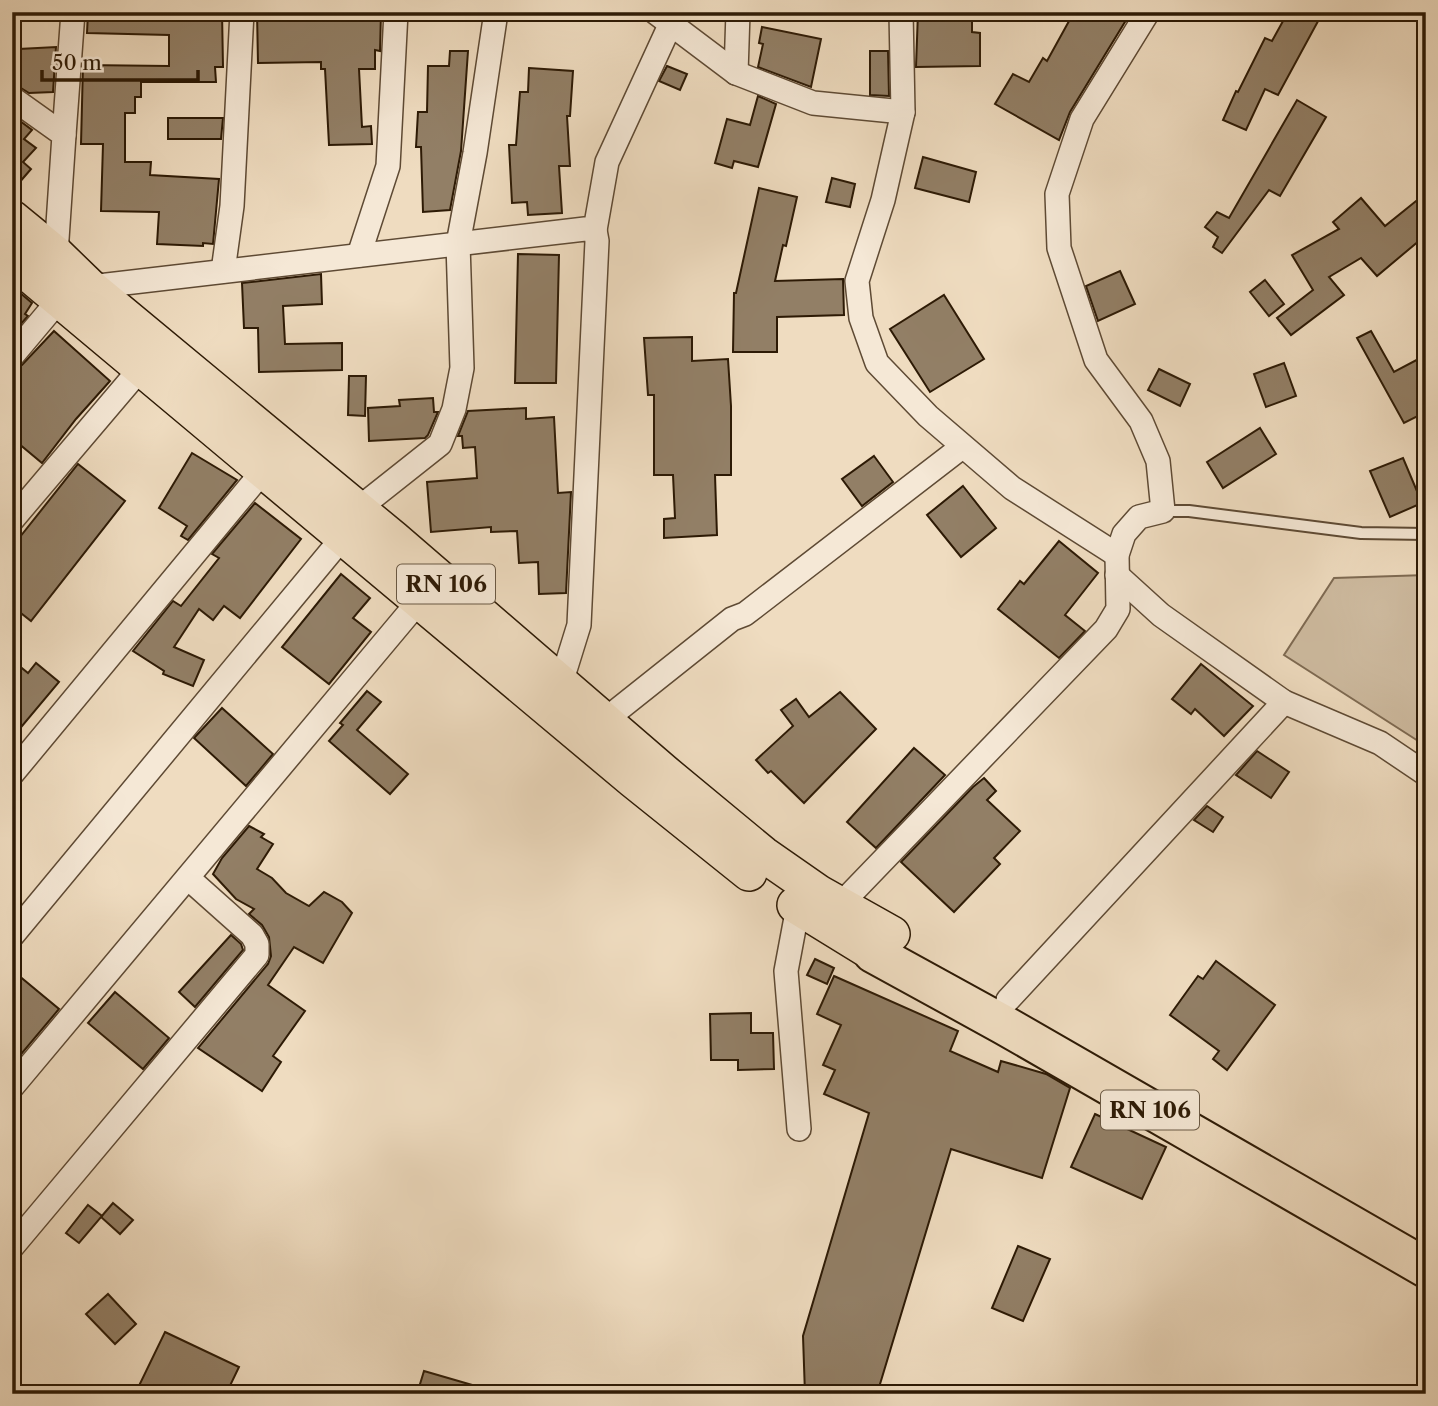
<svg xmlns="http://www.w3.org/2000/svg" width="1438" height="1406" viewBox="0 0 1438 1406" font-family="'Libre Caslon Text',serif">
  <rect width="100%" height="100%" fill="#efdcc0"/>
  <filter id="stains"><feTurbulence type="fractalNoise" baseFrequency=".00286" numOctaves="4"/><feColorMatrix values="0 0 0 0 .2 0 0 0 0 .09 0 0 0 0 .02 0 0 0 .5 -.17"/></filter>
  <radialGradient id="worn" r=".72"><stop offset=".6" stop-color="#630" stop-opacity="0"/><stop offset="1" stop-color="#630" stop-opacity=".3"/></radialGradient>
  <!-- green -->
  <polygon fill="#cebba0" stroke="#7e6a52" stroke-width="2" points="1426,575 1426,746 1284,655 1334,578"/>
  <!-- building -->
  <g fill="#927f66" stroke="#2d1a05" stroke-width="2">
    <polygon points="88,12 222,12 223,67 215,67 216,82 141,82 141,97 135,97 135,113 125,113 125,162 151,162 150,175 219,179 213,244 203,243 203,246 157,244 159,212 101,211 103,144 81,144 83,65 169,66 169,35 87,33"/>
    <polygon points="257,12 381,12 380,51 375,50 375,69 359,69 362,127 371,126 372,144 329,145 325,69 321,69 321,62 258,63"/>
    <polygon points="918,12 972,12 972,32 980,33 980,66 916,67"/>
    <polygon points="1074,12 1131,12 1070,112 1059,140 995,104 1013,74 1029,82 1043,58 1047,61"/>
    <polygon points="1288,12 1323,12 1278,95 1265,89 1246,130 1223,120 1236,91 1238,92 1265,38 1272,41"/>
    <polygon points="762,27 821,39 811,87 758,67 763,44 759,43"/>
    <polygon points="56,47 53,92 29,93 21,88 19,49"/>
    <polygon points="450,51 468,51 461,151 450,210 423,212 421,147 416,147 418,112 427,112 428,66 449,66"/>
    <polygon points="870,51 888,51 889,96 870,95"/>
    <polygon points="667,66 687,74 680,90 659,81"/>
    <polygon points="529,68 573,71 570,116 567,116 570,166 559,166 562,213 528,215 527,202 512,203 509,145 516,145 520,92 528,92"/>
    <polygon points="758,96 776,104 758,167 734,161 732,168 715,163 727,119 750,125"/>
    <polygon points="1297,100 1326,117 1280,196 1269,190 1222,253 1213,247 1218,237 1205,227 1217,212 1229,218"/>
    <polygon points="12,115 32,130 24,139 36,148 23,162 31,169 12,191"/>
    <polygon points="168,118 223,118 221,139 168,139"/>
    <polygon points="923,157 976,172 969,202 915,188"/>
    <polygon points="832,178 855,184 850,207 826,202"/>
    <polygon points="759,188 797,197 786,246 783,245 775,281 843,279 844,315 777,317 777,352 733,352 734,293 736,293"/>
    <polygon points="1426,193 1426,235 1377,276 1361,258 1329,277 1344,295 1291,335 1277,318 1313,290 1292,255 1339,229 1333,222 1361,198 1385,226"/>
    <polygon points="518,254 559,255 556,383 515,383"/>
    <polygon points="1120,271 1135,304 1098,321 1086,286"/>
    <polygon points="321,274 322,304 283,306 285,344 342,343 342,370 259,372 258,328 244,328 242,283"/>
    <polygon points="1265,280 1284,304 1269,316 1250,292"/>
    <polygon points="12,286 32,303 25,314 28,316 12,334"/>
    <polygon points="944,295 984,359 930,392 890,329"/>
    <polygon points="54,331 110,381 76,419 42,463 12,438 12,370 22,365"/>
    <polygon points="1371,331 1394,372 1426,355 1426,412 1404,423 1357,338"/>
    <polygon points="692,337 692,361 728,359 731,406 731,475 715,475 717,535 664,538 664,519 675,518 673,475 654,475 654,395 648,395 644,338"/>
    <polygon points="1284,363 1296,396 1266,407 1254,374"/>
    <polygon points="1159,369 1190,384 1180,406 1148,390"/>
    <polygon points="349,376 366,376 365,416 348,415"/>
    <polygon points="433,398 434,412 438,412 428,435 425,438 369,441 368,408 400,406 399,400"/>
    <polygon points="526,408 526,419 554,417 558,493 571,492 566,593 539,594 538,562 519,563 517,531 491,532 491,527 431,532 427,482 477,478 475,447 463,448 462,436 458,436 468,411"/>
    <polygon points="1260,428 1276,454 1223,488 1207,462"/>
    <polygon points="192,453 237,480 188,540 181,536 187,526 159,508"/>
    <polygon points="874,456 893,482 862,506 842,479"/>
    <polygon points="1403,458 1422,503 1390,517 1370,471"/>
    <polygon points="78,464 125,501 31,621 12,606 12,547"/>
    <polygon points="963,486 996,528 961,557 927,515"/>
    <polygon points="255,503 301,539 240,618 224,606 213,620 199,609 174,647 204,660 193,686 163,674 164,671 133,651 173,601 181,606 219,558 212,554"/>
    <polygon points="1059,541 1098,573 1065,615 1085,631 1059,658 998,609 1020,581 1024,584"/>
    <polygon points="341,574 370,598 353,618 371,632 329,684 282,647"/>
    <polygon points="12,660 28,673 36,663 59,682 12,738"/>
    <polygon points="1201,664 1253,706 1224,736 1195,709 1191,714 1172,699"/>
    <polygon points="367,691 381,702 357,730 408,774 390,794 329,741 343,725 340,723"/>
    <polygon points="840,692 876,729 804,803 771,771 768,773 756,760 793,726 781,710 796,699 809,717"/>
    <polygon points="222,708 273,754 246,786 194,738"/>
    <polygon points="914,748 945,775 876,848 847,822"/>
    <polygon points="1257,751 1289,772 1271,798 1236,775"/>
    <polygon points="984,778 996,791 987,800 1020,831 994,858 1000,864 954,912 901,862 973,787"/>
    <polygon points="1207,806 1223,817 1213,832 1194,820"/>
    <polygon points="249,826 264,834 261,837 273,844 257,869 272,878 286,893 309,906 324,892 342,902 352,913 323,963 294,947 268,985 305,1011 273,1056 281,1062 262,1091 198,1048 268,964 271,956 269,937 262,925 249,914 254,909 236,899 213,874 222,858"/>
    <polygon points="231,935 241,944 243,950 195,1007 179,992"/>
    <polygon points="815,959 834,968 827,984 807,975"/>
    <polygon points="1216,961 1275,1005 1227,1070 1213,1059 1219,1051 1170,1015 1198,976 1203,979"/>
    <polygon points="12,970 59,1009 12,1065"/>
    <polygon points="834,976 958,1031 950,1051 998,1072 1001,1061 1046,1074 1070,1088 1042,1178 951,1149 877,1394 805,1394 803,1336 869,1113 824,1094 835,1070 823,1065 841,1025 817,1014"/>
    <polygon points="115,992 169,1038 143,1069 88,1023"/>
    <polygon points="751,1013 751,1033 773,1033 774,1069 738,1070 738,1060 711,1060 710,1014"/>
    <polygon points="1095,1114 1166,1147 1142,1199 1071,1167"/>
    <polygon points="113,1203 133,1220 120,1234 101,1217"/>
    <polygon points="88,1205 102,1216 79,1243 66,1233"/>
    <polygon points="1018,1246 1050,1259 1023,1321 992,1308"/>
    <polygon points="108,1294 136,1324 115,1344 86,1314"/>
    <polygon points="165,1332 239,1367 226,1394 135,1394"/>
    <polygon points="424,1371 486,1389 485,1394 417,1394"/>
  </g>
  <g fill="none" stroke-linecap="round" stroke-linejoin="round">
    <defs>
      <polyline id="lane" points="1163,511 1189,511 1361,533 1426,534"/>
      <g id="street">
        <polyline points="655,12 736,73 813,103 903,112"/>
        <polyline points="901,12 903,112 883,200 857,281 861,318 877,363 928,416 1012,488 1117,555"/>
        <polyline points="736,73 738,12"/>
        <polyline points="12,98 64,135 56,254"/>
        <polyline points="64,135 73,12"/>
        <polyline points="595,230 607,162 671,23"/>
        <polyline points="359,255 388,166 396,12"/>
        <polyline points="223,271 232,206 242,12"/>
        <polyline points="12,356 59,300 90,287 585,229 595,230 597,241 579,625 561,683"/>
        <polyline points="358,509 440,444 454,409 462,368 458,244 475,153 496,12"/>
        <polyline points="12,520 141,368"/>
        <polyline points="1117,575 1161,615 1284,702 1380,743 1426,774"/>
        <polyline points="605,720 732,619 745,614 962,447"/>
        <polyline points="12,774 263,471"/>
        <polyline points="840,905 1106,629 1118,609 1117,555 1124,534 1139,517 1163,511 1158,461 1141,421 1096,360 1059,248 1057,194 1082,119 1148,12"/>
        <polyline points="798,907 786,971 799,1129"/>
        <polyline points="12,936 343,537"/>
        <polyline points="1008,1000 1284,702"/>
        <polyline points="12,1087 419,601"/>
        <polyline points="12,1247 257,955 257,944 252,935 188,878"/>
      </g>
      <g id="primary">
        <polyline points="12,218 56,254 90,287 394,539 664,772 763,854 819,893 892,934"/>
        <polyline points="12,260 633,780 749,873"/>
        <polyline points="795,905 873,953"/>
      </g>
      <polyline id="highway" points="873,953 1004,1025 1426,1268"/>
    </defs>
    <!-- lane casing -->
    <use href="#lane" stroke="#5e4a34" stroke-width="14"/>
    <!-- street casing -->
    <use href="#street" stroke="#5e4a34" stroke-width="26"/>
    <!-- primary casing -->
    <use href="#primary" stroke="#2d1a05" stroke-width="38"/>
    <!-- highway casing -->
    <use href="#highway" stroke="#2d1a05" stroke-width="42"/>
    <!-- lane -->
    <use href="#lane" stroke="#f5e8d6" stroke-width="10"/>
    <!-- street -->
    <use href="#street" stroke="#f5e8d6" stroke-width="23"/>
    <!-- primary -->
    <use href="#primary" stroke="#efdcc0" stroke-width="35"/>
    <!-- highway -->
    <use href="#highway" stroke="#efdcc0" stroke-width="38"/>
  </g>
  <g text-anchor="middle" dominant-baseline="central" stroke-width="5" stroke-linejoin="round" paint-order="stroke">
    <!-- shield labels -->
    <g fill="#f5e8d6" stroke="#695844" stroke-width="2">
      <rect x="397" y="564.5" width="98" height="39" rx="5"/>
      <rect x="1101" y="1090.5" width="98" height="39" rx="5"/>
    </g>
    <g font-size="23" font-weight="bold" fill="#2d1a05">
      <text x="446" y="584">RN 106</text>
      <text x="1150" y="1110">RN 106</text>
    </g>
  </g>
  <!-- margin -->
  <rect width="1438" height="1406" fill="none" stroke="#efdcc0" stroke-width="42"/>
  <rect x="14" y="14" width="1410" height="1378" fill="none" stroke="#2d1a05" stroke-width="3.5"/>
  <rect x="21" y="21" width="1396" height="1364" fill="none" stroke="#2d1a05" stroke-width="2"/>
  <!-- scale -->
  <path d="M42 70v10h156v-10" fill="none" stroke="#2d1a05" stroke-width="3.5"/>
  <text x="52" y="70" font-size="21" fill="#2d1a05" stroke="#f5e8d6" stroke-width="5" paint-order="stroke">50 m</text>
  <rect width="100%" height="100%" filter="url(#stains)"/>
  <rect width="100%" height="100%" fill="url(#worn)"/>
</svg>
